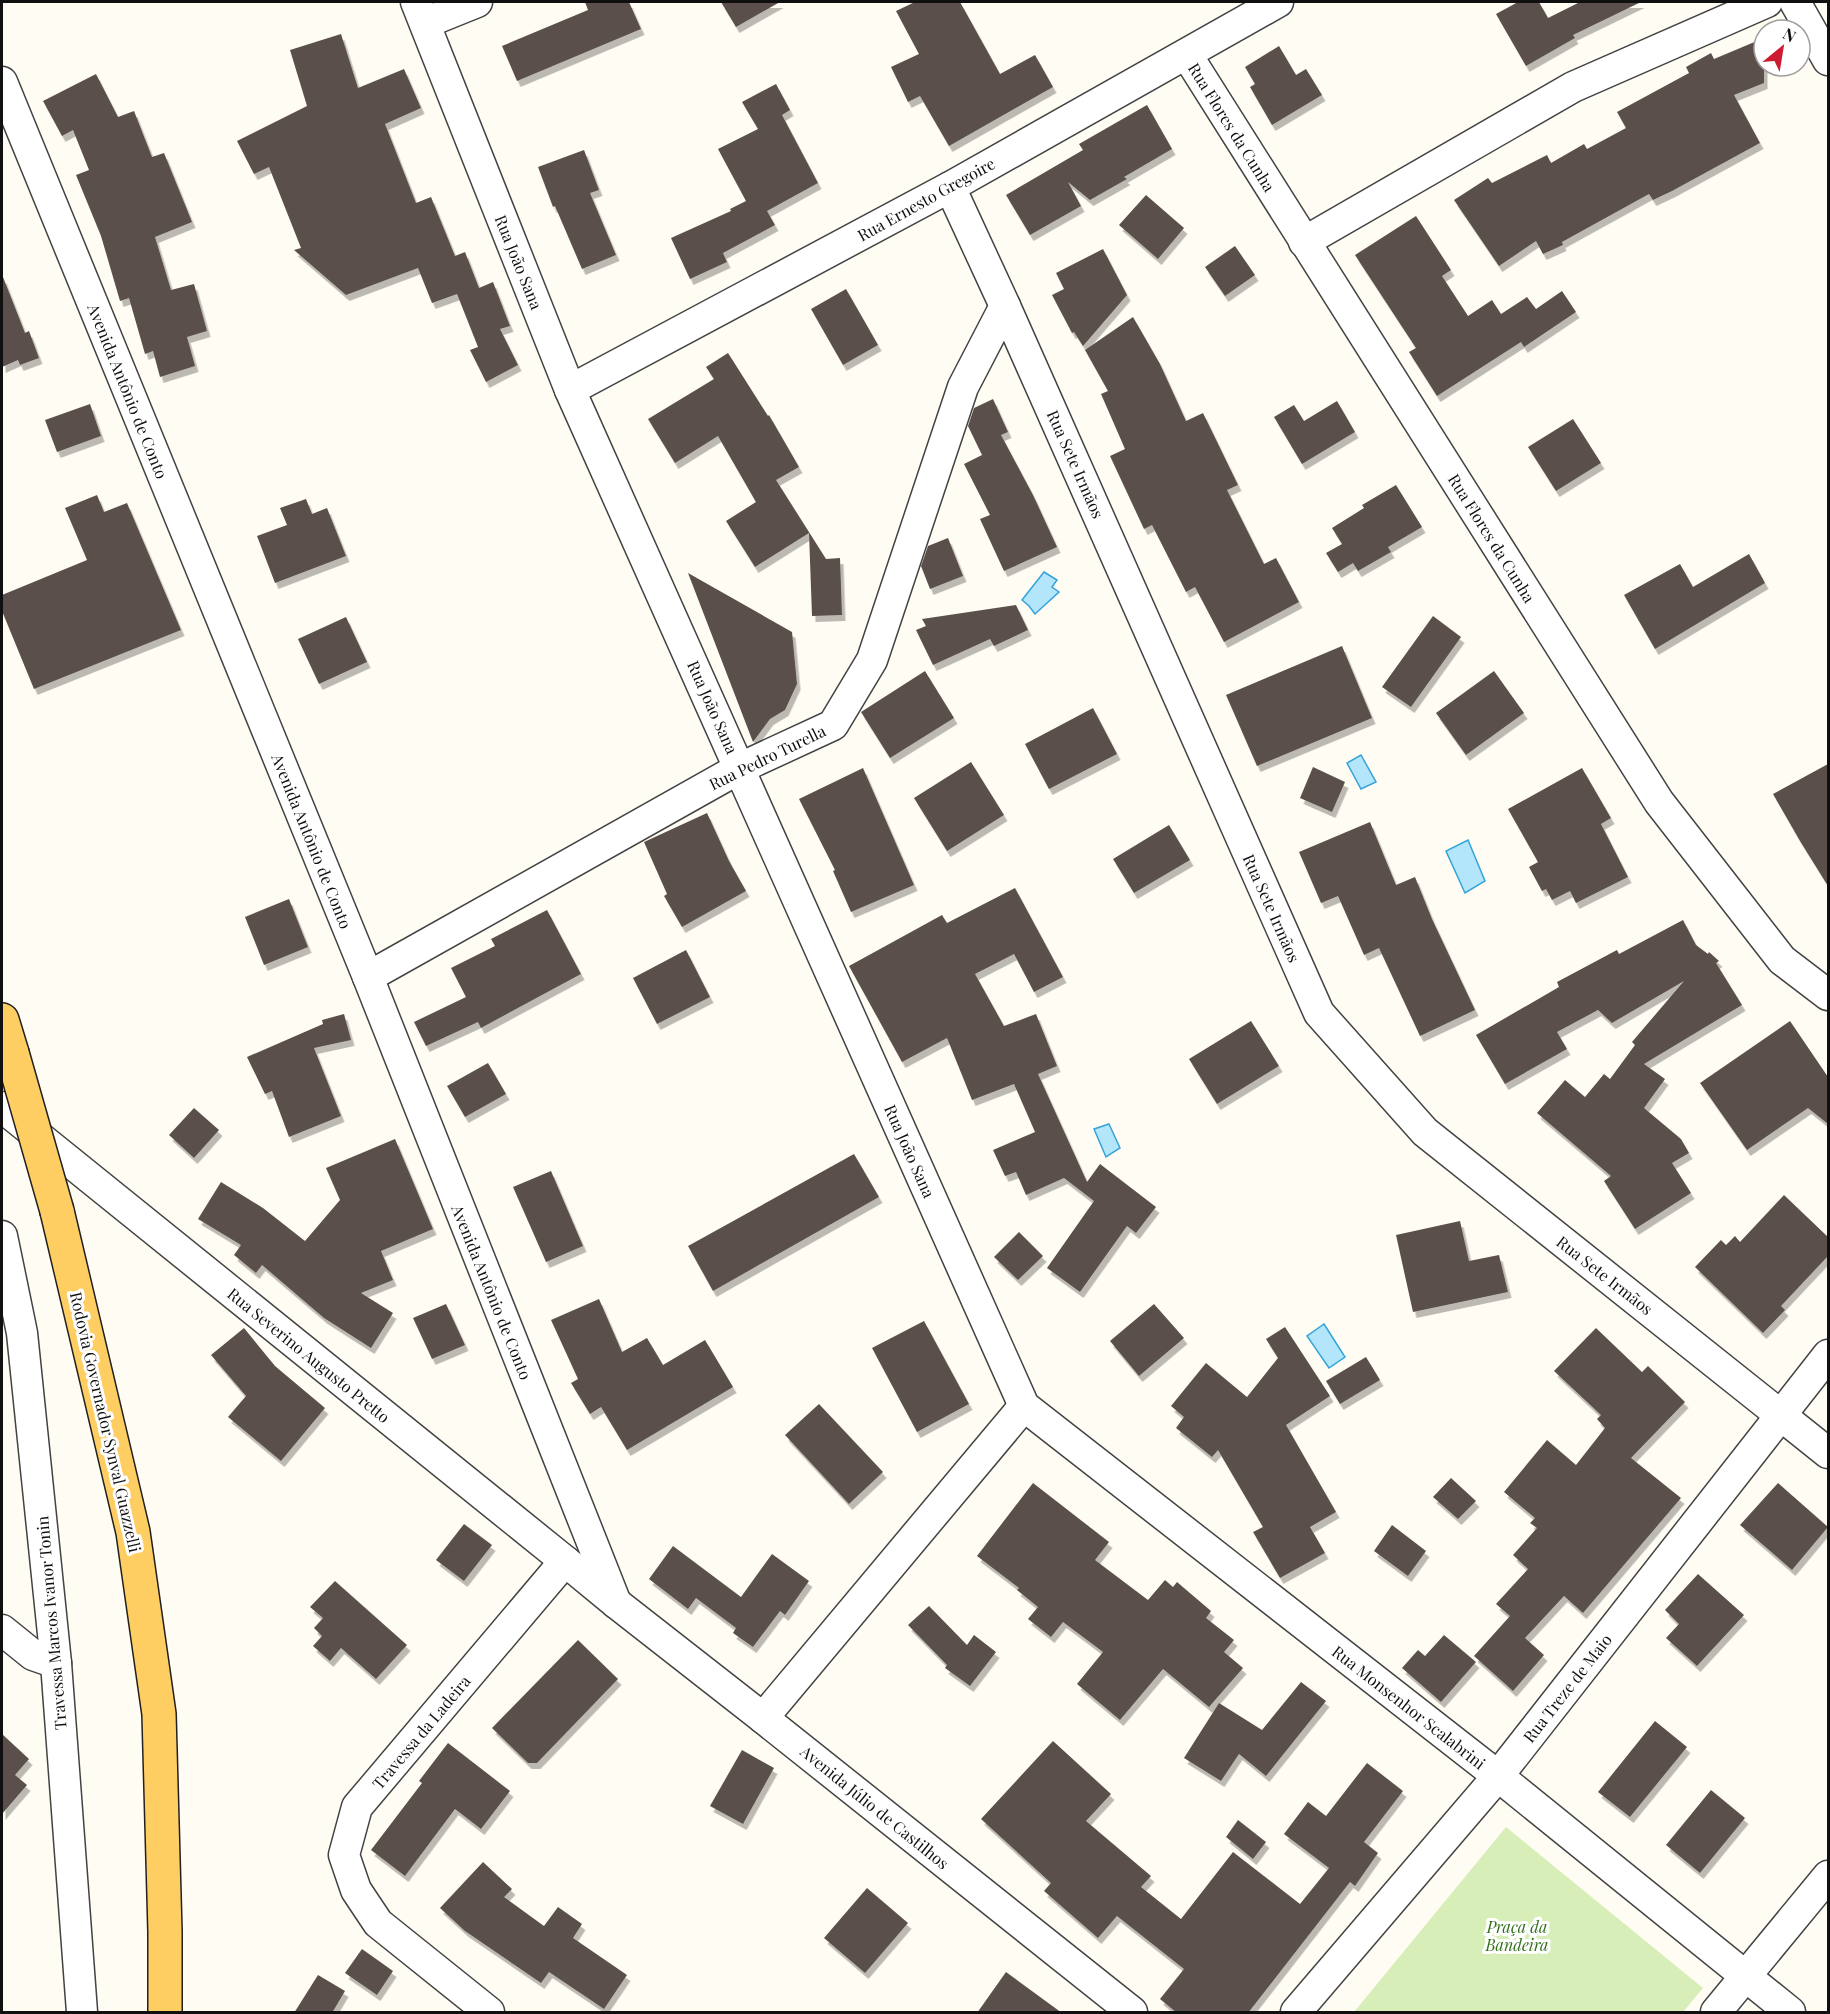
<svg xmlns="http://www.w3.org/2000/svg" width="1830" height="2014" viewBox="0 0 1830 2014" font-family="'Playfair Display',serif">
  <defs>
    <filter id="shadow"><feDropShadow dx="3.5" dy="6" stdDeviation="0" flood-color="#0004"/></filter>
  </defs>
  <rect width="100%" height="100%" fill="#fffcf3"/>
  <!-- green -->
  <polygon fill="#d8eeb8" points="1506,1827 1703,1988 1683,2012 1354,2012"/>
  <!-- water -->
  <g fill="#b3e6fb" stroke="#34a3d9" stroke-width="1.5">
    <polygon points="1044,572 1057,580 1052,587 1059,592 1035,614 1029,606 1022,600"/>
    <polygon points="1361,755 1376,782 1361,789 1347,763"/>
    <polygon points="1468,840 1485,881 1465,893 1446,851"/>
    <polygon points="1109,1124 1120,1148 1106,1157 1094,1129"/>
    <polygon points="1324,1324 1345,1357 1329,1368 1307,1336"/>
  </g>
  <!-- building -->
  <g fill="#5a504b" filter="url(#shadow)">
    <polygon points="585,2 629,2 641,29 517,81 502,46 588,10"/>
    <polygon points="721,2 780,2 736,27"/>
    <polygon points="915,2 960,2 1000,74 1035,55 1053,87 949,146 920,96 908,102 891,67 919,54 896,11"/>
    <polygon points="1518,2 1539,2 1548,18 1580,2 1641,2 1573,35 1575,38 1526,66 1496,14"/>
    <polygon points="341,34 358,88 404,69 421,108 385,124 416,203 431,197 455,256 465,252 479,288 493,282 510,326 500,329 518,365 486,382 470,350 478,347 457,294 432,303 418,268 346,295 294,250 301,248 269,167 254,174 237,141 307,106 290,50"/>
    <polygon points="1764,38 1764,83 1734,95 1760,143 1672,191 1653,200 1649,194 1562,242 1563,245 1543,254 1536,241 1499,266 1454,200 1488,178 1492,183 1547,155 1551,163 1584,144 1587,149 1626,128 1617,112 1689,73 1686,67 1711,53 1714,59"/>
    <polygon points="1279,46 1296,75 1306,69 1322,95 1272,125 1250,87 1255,84 1245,67"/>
    <polygon points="96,74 118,117 134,111 152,157 164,153 192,222 155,237 171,290 194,284 207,331 187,337 195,366 160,377 153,351 145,354 129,298 120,301 101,236 76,175 89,170 73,130 62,136 43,101"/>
    <polygon points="776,84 790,110 782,115 818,183 767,211 775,225 723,253 727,262 690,279 671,238 731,211 730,209 746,201 718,149 758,129 742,102"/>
    <polygon points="1147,105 1172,149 1124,177 1127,179 1090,200 1068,182 1081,206 1030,235 1006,195 1083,150 1079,144"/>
    <polygon points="584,150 599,190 590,193 616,255 582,269 555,206 553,207 538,167"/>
    <polygon points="1146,195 1184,228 1158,259 1119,225"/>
    <polygon points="1416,216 1451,270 1442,276 1468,316 1492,300 1501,314 1527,297 1536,309 1562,291 1576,312 1524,347 1521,342 1437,396 1409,352 1416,348 1355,255"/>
    <polygon points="1235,246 1255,275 1225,296 1205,267"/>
    <polygon points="1103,249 1127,295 1083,346 1074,332 1072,333 1052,295 1064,289 1056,273"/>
    <polygon points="3,277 25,333 29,331 39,358 20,365 18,360 2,367 2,278"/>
    <polygon points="846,289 878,345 843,365 811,309"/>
    <polygon points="1133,317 1160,364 1186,421 1203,413 1238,485 1227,490 1264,564 1276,558 1299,602 1224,642 1195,587 1186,592 1152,525 1144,529 1110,456 1125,449 1101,394 1108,391 1085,350"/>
    <polygon points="728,353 768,416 769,415 799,467 776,480 826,559 840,558 842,615 812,616 809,533 755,567 726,521 756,502 718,436 675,463 648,419 714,379 706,367"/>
    <polygon points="993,399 1008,432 1001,435 1033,495 1057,547 1004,571 980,519 990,515 964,464 982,455 968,426 974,408"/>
    <polygon points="1337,401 1355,432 1302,464 1274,417 1294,405 1304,421"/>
    <polygon points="90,404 101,436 57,452 45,420"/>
    <polygon points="1573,419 1601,463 1556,491 1528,447"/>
    <polygon points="1396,485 1422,527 1388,547 1391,552 1358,571 1353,563 1338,572 1326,553 1342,544 1332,528 1364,508 1362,505"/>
    <polygon points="97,495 104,512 127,503 181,630 34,689 2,611 2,595 87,560 65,508"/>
    <polygon points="306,499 312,514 327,508 346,556 275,583 257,536 287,525 280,508"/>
    <polygon points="948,538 963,576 930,589 921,566 928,546"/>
    <polygon points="1749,554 1765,583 1655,649 1624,595 1680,564 1693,587"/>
    <polygon points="688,573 792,632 797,684 785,710 770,719 753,742"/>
    <polygon points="1016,605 1028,630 994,646 990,639 933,665 916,630 926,626 922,619"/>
    <polygon points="1433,616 1461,637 1411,707 1382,687"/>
    <polygon points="346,617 367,662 319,684 298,639"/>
    <polygon points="1342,646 1372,718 1257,766 1226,695"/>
    <polygon points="925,671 954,718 890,758 861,712"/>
    <polygon points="1494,671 1524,713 1466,755 1436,713"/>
    <polygon points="1093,708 1117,754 1049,789 1025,744"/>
    <polygon points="971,762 1004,815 947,851 914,798"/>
    <polygon points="1828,764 1828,886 1800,841 1773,794"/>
    <polygon points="1313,767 1345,782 1332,812 1300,798"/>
    <polygon points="863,768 914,885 851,912 833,871 835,870 799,799"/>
    <polygon points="1582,768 1611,818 1601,824 1628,877 1576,903 1570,891 1552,900 1546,889 1542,891 1529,867 1538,862 1508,809"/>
    <polygon points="707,813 729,861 746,891 682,927 664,896 667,894 644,842"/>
    <polygon points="1370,822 1396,885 1415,877 1432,919 1475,1010 1420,1036 1379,948 1364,955 1338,896 1321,903 1299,852"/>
    <polygon points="1169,825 1190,860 1134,893 1113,859"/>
    <polygon points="1015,888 1063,977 1034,992 1014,954 975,974 1004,1026 1036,1014 1057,1066 1038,1074 1087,1182 1100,1164 1156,1207 1136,1233 1127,1226 1080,1292 1047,1268 1094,1201 1064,1178 1026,1195 1016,1172 1005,1176 993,1150 1035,1132 1014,1084 972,1100 947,1038 902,1062 849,966 942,915 947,923"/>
    <polygon points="289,899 308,947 264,965 245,917"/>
    <polygon points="547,910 581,974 481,1028 478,1022 426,1046 414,1022 466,997 451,968 495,946 491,939"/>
    <polygon points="1683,920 1696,945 1708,954 1709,952 1719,961 1716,963 1742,1005 1644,1064 1665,1079 1644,1108 1681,1139 1689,1153 1672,1163 1691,1193 1635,1229 1604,1181 1611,1176 1537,1113 1565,1080 1585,1097 1604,1074 1610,1079 1635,1045 1632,1042 1684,981 1612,1023 1598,1010 1557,1032 1567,1049 1505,1084 1476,1035 1559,987 1557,982 1617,950 1619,954"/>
    <polygon points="686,950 710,997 657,1024 633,978"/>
    <polygon points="344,1014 351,1040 314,1048 341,1116 289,1137 272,1091 265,1094 247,1057 323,1024 322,1020"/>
    <polygon points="1251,1021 1279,1066 1217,1104 1189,1059"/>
    <polygon points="1790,1021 1828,1077 1828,1124 1808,1108 1747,1150 1700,1083"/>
    <polygon points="488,1063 506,1094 465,1117 447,1086"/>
    <polygon points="194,1108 219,1130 194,1158 169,1135"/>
    <polygon points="395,1139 433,1229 381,1251 393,1280 361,1293 393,1313 371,1348 324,1318 262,1265 256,1273 234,1255 241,1245 198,1219 221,1182 263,1208 305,1241 340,1200 326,1168"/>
    <polygon points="854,1154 879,1197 713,1291 688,1246"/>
    <polygon points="551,1171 583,1246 546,1262 513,1187"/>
    <polygon points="1784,1195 1828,1237 1828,1256 1781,1306 1785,1310 1763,1333 1695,1267 1721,1240 1726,1245 1735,1236 1740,1242"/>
    <polygon points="1460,1221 1469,1261 1499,1255 1508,1292 1413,1312 1396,1235"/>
    <polygon points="1019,1232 1043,1256 1018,1280 994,1257"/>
    <polygon points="599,1299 622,1352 647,1338 663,1365 705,1340 733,1387 627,1450 601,1407 590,1414 571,1383 578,1379 551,1320"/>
    <polygon points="446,1304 465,1345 432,1359 413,1318"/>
    <polygon points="1154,1304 1184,1338 1139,1376 1110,1341"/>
    <polygon points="924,1321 969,1404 917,1432 872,1348"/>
    <polygon points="1285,1327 1330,1396 1286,1425 1336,1512 1310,1527 1325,1553 1280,1578 1253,1532 1263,1527 1218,1450 1212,1457 1176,1428 1184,1417 1171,1406 1206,1363 1247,1397 1278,1358 1266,1339"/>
    <polygon points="244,1328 275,1366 325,1408 281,1461 228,1417 246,1396 211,1355"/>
    <polygon points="1596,1328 1642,1372 1648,1366 1685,1402 1631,1458 1681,1498 1583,1613 1564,1596 1525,1638 1544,1655 1513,1691 1474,1656 1510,1616 1496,1604 1528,1569 1513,1555 1537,1528 1530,1523 1535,1518 1504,1492 1547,1440 1576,1465 1605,1428 1597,1419 1601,1415 1554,1371"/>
    <polygon points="1366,1357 1380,1380 1340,1404 1326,1381"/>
    <polygon points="819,1404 883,1472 849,1504 785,1435"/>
    <polygon points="1451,1478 1476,1501 1458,1519 1433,1497"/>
    <polygon points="1033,1483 1109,1542 1095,1560 1148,1600 1165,1580 1173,1587 1177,1582 1211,1611 1206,1618 1234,1640 1224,1652 1243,1668 1209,1707 1163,1669 1120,1720 1077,1684 1103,1652 1063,1622 1051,1637 1028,1619 1038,1607 1017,1590 1019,1588 977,1556"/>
    <polygon points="1778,1483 1828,1527 1792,1570 1740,1525"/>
    <polygon points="464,1524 492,1545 464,1581 436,1560"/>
    <polygon points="1392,1525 1426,1551 1408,1576 1374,1551"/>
    <polygon points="673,1546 741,1597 772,1554 809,1581 785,1615 780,1611 753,1647 733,1633 736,1628 696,1598 688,1609 649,1579"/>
    <polygon points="1698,1574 1744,1615 1697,1666 1666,1638 1679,1624 1665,1610"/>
    <polygon points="335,1581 407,1645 376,1679 341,1648 330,1661 313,1646 322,1636 314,1628 323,1618 310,1607"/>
    <polygon points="929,1606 967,1645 974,1635 996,1652 970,1686 945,1668 947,1665 908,1625"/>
    <polygon points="1444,1635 1476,1662 1441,1702 1402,1668 1418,1650 1425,1656"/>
    <polygon points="578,1640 618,1679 537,1763 528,1763 492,1728"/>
    <polygon points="1301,1682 1326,1701 1266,1776 1239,1754 1221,1781 1184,1758 1219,1703 1262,1730"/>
    <polygon points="1655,1721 1687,1747 1630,1817 1598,1792"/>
    <polygon points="2,1734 29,1759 15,1775 27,1785 2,1814"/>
    <polygon points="1053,1741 1111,1794 1086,1821 1151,1876 1141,1887 1181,1919 1233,1852 1300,1904 1329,1868 1284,1834 1308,1802 1326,1816 1367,1763 1403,1791 1364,1842 1378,1853 1355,1886 1350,1882 1248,2013 1177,2013 1160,1999 1184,1969 1117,1916 1098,1938 1044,1891 1051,1883 981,1819"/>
    <polygon points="448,1743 510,1791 481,1829 455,1809 405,1876 371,1850 422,1783 419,1781"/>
    <polygon points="742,1750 774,1768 743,1824 710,1806"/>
    <polygon points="1711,1790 1745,1818 1700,1873 1666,1845"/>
    <polygon points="1238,1820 1266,1842 1253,1859 1226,1837"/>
    <polygon points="483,1862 512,1889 504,1897 544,1926 558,1907 582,1924 573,1938 627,1975 604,2009 549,1972 541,1983 465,1931 440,1908"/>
    <polygon points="867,1888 908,1923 865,1973 824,1938"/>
    <polygon points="362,1949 393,1971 377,1995 345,1973"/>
    <polygon points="1006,1972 1062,2013 977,2013"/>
    <polygon points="318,1975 345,1991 332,2013 294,2013"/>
  </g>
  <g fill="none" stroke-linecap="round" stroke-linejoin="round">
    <defs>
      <g id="minor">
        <polyline points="416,2 570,390 1024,1406 1498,1776 1790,2012"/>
        <polyline points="1795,2 1828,60"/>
        <polyline points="425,23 477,2"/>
        <polyline points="1187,55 1659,802 1782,960 1828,995"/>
        <polyline points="2,82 368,977 616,1603"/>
        <polyline points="950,187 1005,306 1319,1013 1425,1132 1828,1453"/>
        <polyline points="1304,242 1573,87 1767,2"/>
        <polyline points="570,390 950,187 1278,2"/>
        <polyline points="368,977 740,768 833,725 872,660 963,387 1005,306"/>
        <polyline points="2,1107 565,1561 616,1603 763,1718 1132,2012"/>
        <polyline points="2,1236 22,1333 56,1663 82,2012"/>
        <polyline points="2,1630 33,1655 56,1663"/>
        <polyline points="763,1718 1024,1406"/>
        <polyline points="489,2012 378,1923 356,1890 344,1855 357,1807 565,1561"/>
        <polyline points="1296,2012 1498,1776 1828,1355"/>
        <polyline points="1716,2012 1828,1876"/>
      </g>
      <g id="major">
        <polyline points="2,1020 12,1053"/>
        <polyline points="57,1211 133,1532 159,1714 165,1932 165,2012"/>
      </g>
    </defs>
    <!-- minor casing -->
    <use href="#minor" stroke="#434343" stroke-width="33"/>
    <!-- major casing -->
    <use href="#major" stroke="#212121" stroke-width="36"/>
    <!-- minor -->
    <use href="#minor" stroke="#fff" stroke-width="30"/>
    <!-- major -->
    <use href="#major" stroke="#ffce63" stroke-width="33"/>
    <defs>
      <polyline id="major-bridge" points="12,1053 57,1211"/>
    </defs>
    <!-- major-bridge casing -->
    <use href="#major-bridge" stroke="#212121" stroke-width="36" stroke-linecap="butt"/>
    <!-- major-bridge -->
    <use href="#major-bridge" stroke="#ffce63" stroke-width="33"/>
  </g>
  <g text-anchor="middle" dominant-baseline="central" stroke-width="6" stroke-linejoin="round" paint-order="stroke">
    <!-- street labels -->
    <g font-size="16" fill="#101010" stroke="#fff">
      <text transform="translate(1232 127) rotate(58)">Rua Flores da Cunha</text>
      <text transform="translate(926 199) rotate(-29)">Rua Ernesto Gregoire</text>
      <text transform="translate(519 262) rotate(68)">Rua João Sana</text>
      <text transform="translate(128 391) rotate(68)">Avenida Antônio de Conto</text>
      <text transform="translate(1076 464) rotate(66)">Rua Sete Irmãos</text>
      <text transform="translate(1492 538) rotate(58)">Rua Flores da Cunha</text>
      <text transform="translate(713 707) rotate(66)">Rua João Sana</text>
      <text transform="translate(767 757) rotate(-26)">Rua Pedro Turella</text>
      <text transform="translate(312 841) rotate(68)">Avenida Antônio de Conto</text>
      <text transform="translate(1272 908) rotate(66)">Rua Sete Irmãos</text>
      <text transform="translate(910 1151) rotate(66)">Rua João Sana</text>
      <text transform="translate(1605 1275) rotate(38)">Rua Sete Irmãos</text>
      <text transform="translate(492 1292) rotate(68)">Avenida Antônio de Conto</text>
      <text transform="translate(309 1355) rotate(39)">Rua Severino Augusto Pretto</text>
      <text transform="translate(106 1422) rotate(77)">Rodovia Governador Synval Guazzelli</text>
      <text transform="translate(51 1623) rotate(-95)">Travessa Marcos Ivanor Tonin</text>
      <text transform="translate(1567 1688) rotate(-52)">Rua Treze de Maio</text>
      <text transform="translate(1409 1707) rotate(38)">Rua Monsenhor Scalabrini</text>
      <text transform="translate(421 1732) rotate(-50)">Travessa da Ladeira</text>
      <text transform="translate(875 1807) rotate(39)">Avenida Júlio de Castilhos</text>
    </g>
    <!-- park labels -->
    <g font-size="16" font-style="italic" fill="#316f19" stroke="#fff">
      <text x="1517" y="1926">Praça da<tspan x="1517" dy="18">Bandeira</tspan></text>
    </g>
  </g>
  <!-- border -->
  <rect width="1830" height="2014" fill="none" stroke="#101010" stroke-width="6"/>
  <!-- north arrow -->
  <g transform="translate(1782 48) rotate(30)"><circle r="28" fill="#ffffff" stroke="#9f9f9f" stroke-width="1.5"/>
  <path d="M0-4.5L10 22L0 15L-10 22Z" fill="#cd1b31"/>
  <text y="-9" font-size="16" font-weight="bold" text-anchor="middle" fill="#101010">N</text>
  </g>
</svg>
